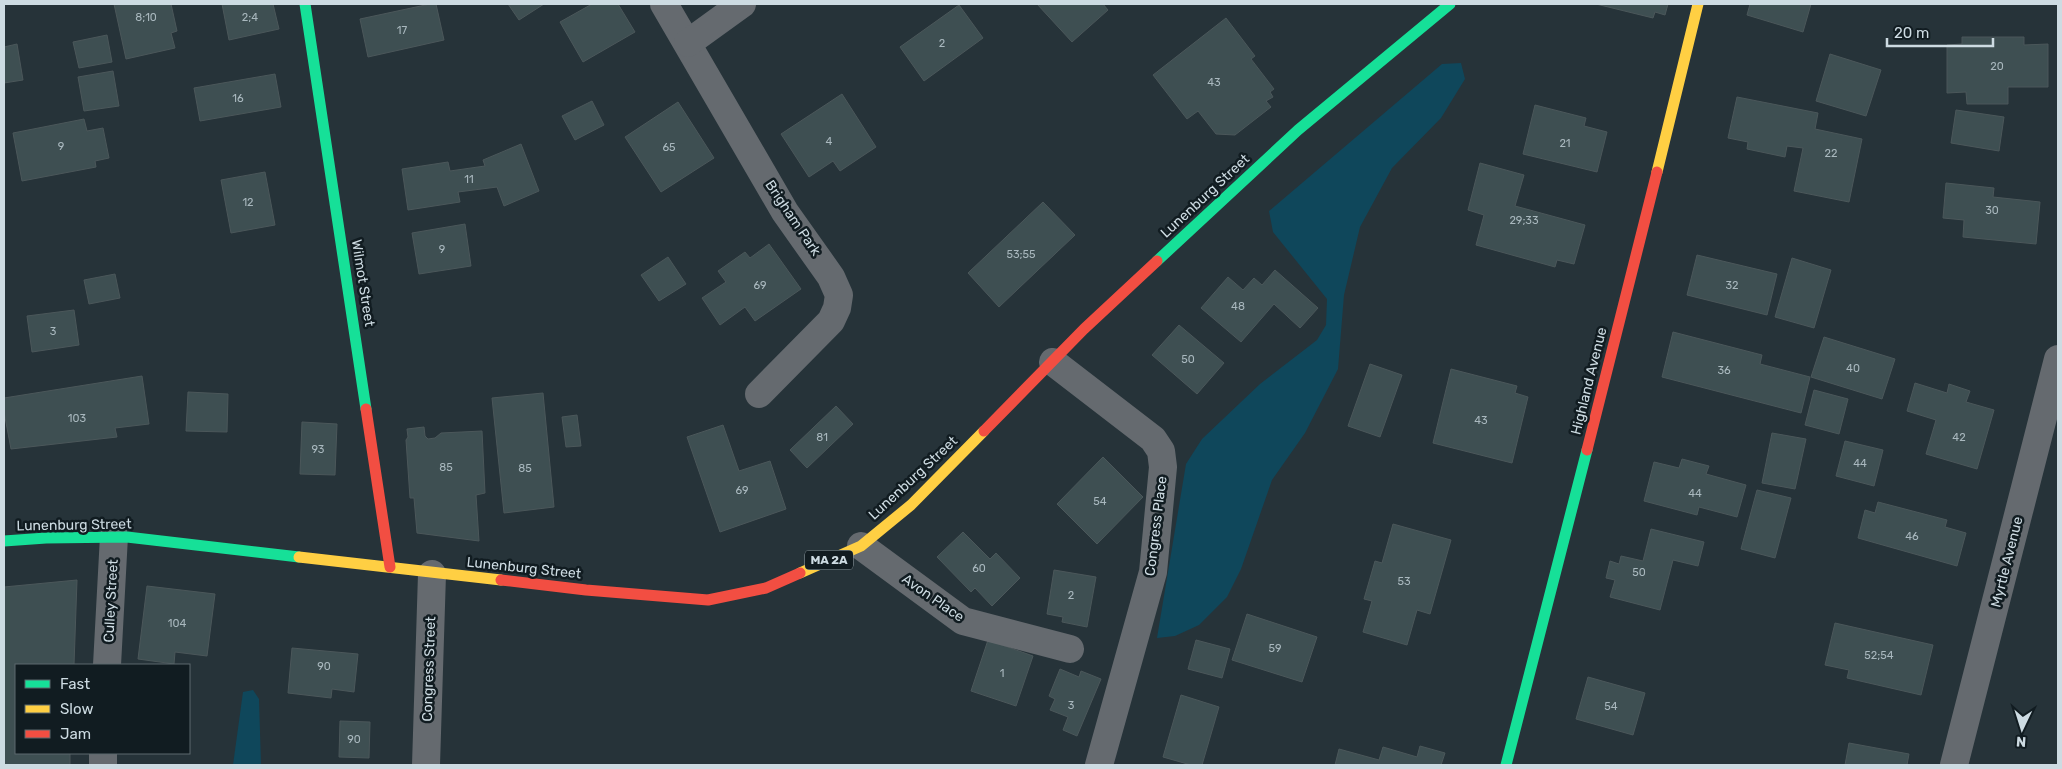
<svg xmlns="http://www.w3.org/2000/svg" width="2062" height="769" viewBox="0 0 2062 769" font-family="Rubik,sans-serif">
  <rect width="100%" height="100%" fill="#263339"/>
  <!-- green -->
  <g fill="#0f475b">
    <polygon points="1461,63 1465,79 1441,118 1392,168 1360,227 1344,295 1338,369 1305,433 1272,480 1241,569 1227,597 1199,625 1175,636 1157,638 1186,464 1202,439 1260,384 1317,340 1326,325 1327,299 1273,232 1269,211 1442,64"/>
    <polygon points="253,690 259,699 261,765 233,765 243,692"/>
  </g>
  <!-- building -->
  <g fill="#3e4f52" stroke="#4b575a">
    <polygon points="114,4 171,4 177,31 171,33 175,48 126,59"/>
    <polygon points="222,4 273,4 279,29 229,40"/>
    <polygon points="430,4 436,4 444,40 368,57 360,19"/>
    <polygon points="508,4 544,4 519,20"/>
    <polygon points="592,4 618,4 635,32 583,62 560,22"/>
    <polygon points="1037,4 1103,4 1108,10 1072,42"/>
    <polygon points="1596,4 1668,4 1665,15 1655,12 1653,18"/>
    <polygon points="1750,4 1811,4 1803,32 1747,15"/>
    <polygon points="959,5 983,38 924,81 900,47"/>
    <polygon points="1226,18 1255,56 1251,59 1274,89 1270,92 1273,97 1266,101 1271,107 1235,135 1216,134 1198,111 1187,119 1153,75"/>
    <polygon points="107,35 112,62 79,68 73,42"/>
    <polygon points="1962,37 2024,37 2024,45 2048,44 2048,87 2008,87 2008,104 1967,104 1966,92 1947,93 1947,45 1962,44"/>
    <polygon points="17,44 23,80 4,83 4,47"/>
    <polygon points="1830,54 1881,70 1866,116 1816,101"/>
    <polygon points="113,71 119,106 84,111 78,77"/>
    <polygon points="275,74 281,107 200,121 194,88"/>
    <polygon points="842,94 876,147 840,171 833,161 809,177 781,134"/>
    <polygon points="1737,97 1818,113 1815,129 1862,139 1849,202 1794,191 1803,148 1787,146 1785,157 1747,149 1748,142 1728,138"/>
    <polygon points="592,101 604,125 575,140 562,116"/>
    <polygon points="678,102 714,158 661,192 625,137"/>
    <polygon points="1535,105 1586,118 1584,126 1607,132 1597,172 1523,154"/>
    <polygon points="1956,110 2004,117 1999,151 1951,143"/>
    <polygon points="84,119 87,131 103,128 109,158 95,161 96,167 22,181 13,133"/>
    <polygon points="521,144 539,191 504,206 497,187 458,192 460,202 408,210 402,169 448,162 450,171 485,166 483,160"/>
    <polygon points="1480,163 1524,175 1515,206 1585,225 1574,264 1557,260 1555,267 1476,245 1484,215 1468,210"/>
    <polygon points="265,172 275,225 231,233 221,180"/>
    <polygon points="1946,183 1994,188 1993,197 2040,202 2036,244 1963,237 1964,220 1943,218"/>
    <polygon points="1043,202 1075,235 999,307 968,273"/>
    <polygon points="465,224 471,266 419,274 412,233"/>
    <polygon points="769,244 801,289 755,321 745,307 720,325 702,298 726,282 718,271 745,252 750,258"/>
    <polygon points="1697,255 1777,274 1767,315 1687,295"/>
    <polygon points="668,257 686,284 659,301 641,275"/>
    <polygon points="1792,258 1831,270 1814,328 1775,317"/>
    <polygon points="1275,270 1318,308 1300,328 1274,304 1241,342 1201,308 1228,277 1243,290 1254,278 1262,285"/>
    <polygon points="115,274 120,298 89,304 84,280"/>
    <polygon points="74,310 79,345 32,352 27,316"/>
    <polygon points="1179,325 1224,363 1197,394 1152,355"/>
    <polygon points="1673,332 1762,355 1760,364 1810,377 1801,413 1662,377"/>
    <polygon points="1824,337 1895,359 1882,399 1811,377"/>
    <polygon points="1370,364 1402,375 1380,437 1348,426"/>
    <polygon points="1451,369 1517,386 1515,393 1528,397 1512,463 1433,443"/>
    <polygon points="142,376 149,424 115,428 117,437 11,449 4,412 4,398"/>
    <polygon points="1915,383 1947,393 1949,384 1970,391 1966,402 1994,410 1977,469 1926,454 1936,420 1907,411"/>
    <polygon points="1814,390 1848,399 1839,434 1805,425"/>
    <polygon points="188,392 228,394 227,432 186,431"/>
    <polygon points="543,393 554,507 504,513 492,398"/>
    <polygon points="836,406 853,424 807,468 790,450"/>
    <polygon points="577,415 581,446 566,447 562,417"/>
    <polygon points="302,422 337,424 335,475 300,474"/>
    <polygon points="723,425 739,471 770,461 786,509 720,532 687,437"/>
    <polygon points="424,427 425,436 428,439 435,438 441,433 482,431 485,493 476,495 479,541 417,533 414,498 410,498 406,440 408,437 407,429"/>
    <polygon points="1772,433 1806,439 1795,489 1762,483"/>
    <polygon points="1845,441 1883,450 1874,486 1836,476"/>
    <polygon points="1103,457 1143,497 1097,544 1057,504"/>
    <polygon points="1682,459 1709,466 1706,474 1746,485 1737,517 1699,507 1697,515 1644,501 1654,462 1679,468"/>
    <polygon points="1757,490 1791,498 1775,558 1741,549"/>
    <polygon points="1878,502 1947,520 1945,527 1966,533 1957,566 1858,538 1865,510 1875,513"/>
    <polygon points="1393,524 1451,540 1430,614 1417,610 1407,645 1363,632 1372,601 1364,599 1375,561 1382,563"/>
    <polygon points="1651,529 1704,542 1698,566 1673,560 1660,610 1610,597 1615,580 1606,578 1610,561 1619,564 1621,556 1643,561"/>
    <polygon points="963,532 990,559 996,553 1020,578 992,606 975,588 971,592 937,557"/>
    <polygon points="1054,570 1096,577 1087,627 1062,622 1063,617 1047,614"/>
    <polygon points="77,580 74,665 16,665 16,753 70,753 70,765 4,765 4,587"/>
    <polygon points="147,586 215,594 207,656 175,652 174,664 138,659"/>
    <polygon points="1247,614 1317,637 1302,682 1232,660"/>
    <polygon points="1835,623 1933,645 1921,695 1847,678 1849,670 1825,665"/>
    <polygon points="988,640 1033,656 1016,706 971,691"/>
    <polygon points="1196,640 1230,649 1222,678 1188,669"/>
    <polygon points="292,648 358,654 354,692 332,689 331,698 288,693"/>
    <polygon points="1060,669 1079,677 1081,671 1101,679 1077,736 1063,730 1068,717 1050,710 1055,699 1049,696"/>
    <polygon points="1588,677 1645,693 1633,735 1576,719"/>
    <polygon points="1181,695 1219,707 1202,765 1191,765 1163,757"/>
    <polygon points="340,721 370,722 369,758 339,757"/>
    <polygon points="1849,743 1909,754 1907,765 1845,765"/>
    <polygon points="1420,746 1445,753 1441,765 1335,765 1339,749 1379,760 1383,747 1417,757"/>
  </g>
  <g fill="none" stroke-linecap="round" stroke-linejoin="round">
    <!-- street -->
    <g stroke="#656a6f" stroke-width="28">
      <polyline points="664,4 785,212 831,277 839,295 837,308 831,321 759,394"/>
      <polyline points="688,43 742,4"/>
      <polyline points="1053,362 1153,439 1161,451 1163,467 1153,572 1099,765"/>
      <polyline points="861,546 963,621 1070,649"/>
      <polyline points="107,665 114,536"/>
      <polyline points="103,765 103,753"/>
      <polyline points="426,765 432,574"/>
      <polyline points="1954,765 2058,359"/>
    </g>
    <!-- fast -->
    <g stroke="#16e098" stroke-width="11">
      <polyline points="305,4 366,409"/>
      <polyline points="1157,261 1298,130 1450,4"/>
      <polyline points="4,541 46,538 127,537 299,557"/>
      <polyline points="1506,765 1587,450"/>
    </g>
    <!-- slow -->
    <g stroke="#ffcf43" stroke-width="11">
      <polyline points="1657,172 1698,4"/>
      <polyline points="299,557 501,580"/>
      <polyline points="800,573 861,546 911,505 984,431"/>
    </g>
    <!-- jam -->
    <g stroke="#f24e42" stroke-width="11">
      <polyline points="366,409 390,567"/>
      <polyline points="984,431 1084,329 1157,261"/>
      <polyline points="1587,450 1657,172"/>
      <polyline points="501,580 586,590 708,600 766,588 800,573"/>
    </g>
  </g>
  <g text-anchor="middle" dominant-baseline="central" stroke-width="5" stroke-linejoin="round" paint-order="stroke">
    <!-- number labels -->
    <g font-size="11" fill="#a9b8be">
      <text x="146" y="17">8;10</text>
      <text x="250" y="17">2;4</text>
      <text x="402" y="30">17</text>
      <text x="942" y="43">2</text>
      <text x="1997" y="66">20</text>
      <text x="1214" y="82">43</text>
      <text x="238" y="98">16</text>
      <text x="829" y="141">4</text>
      <text x="1565" y="143">21</text>
      <text x="61" y="146">9</text>
      <text x="669" y="147">65</text>
      <text x="1831" y="153">22</text>
      <text x="469" y="179">11</text>
      <text x="248" y="202">12</text>
      <text x="1992" y="210">30</text>
      <text x="1524" y="220">29;33</text>
      <text x="442" y="249">9</text>
      <text x="1021" y="254">53;55</text>
      <text x="760" y="285">69</text>
      <text x="1732" y="285">32</text>
      <text x="1238" y="306">48</text>
      <text x="53" y="331">3</text>
      <text x="1188" y="359">50</text>
      <text x="1853" y="368">40</text>
      <text x="1724" y="370">36</text>
      <text x="77" y="418">103</text>
      <text x="1481" y="420">43</text>
      <text x="822" y="437">81</text>
      <text x="1959" y="437">42</text>
      <text x="318" y="449">93</text>
      <text x="1860" y="463">44</text>
      <text x="446" y="467">85</text>
      <text x="525" y="468">85</text>
      <text x="742" y="490">69</text>
      <text x="1695" y="493">44</text>
      <text x="1100" y="501">54</text>
      <text x="1912" y="536">46</text>
      <text x="979" y="568">60</text>
      <text x="1639" y="572">50</text>
      <text x="1404" y="581">53</text>
      <text x="1071" y="595">2</text>
      <text x="177" y="623">104</text>
      <text x="1275" y="648">59</text>
      <text x="1879" y="655">52;54</text>
      <text x="324" y="666">90</text>
      <text x="1002" y="673">1</text>
      <text x="1071" y="705">3</text>
      <text x="1611" y="706">54</text>
      <text x="354" y="739">90</text>
    </g>
    <!-- shield labels -->
    <rect fill="#111c21" stroke="#95a2a8" stroke-width="1" x="805" y="550.5" width="48" height="19" rx="4"/>
    <g font-size="12" font-weight="bold" fill="#cddbe2">
      <text x="829" y="560">MA 2A</text>
    </g>
    <!-- street labels -->
    <g font-size="14" fill="#cddbe2" stroke="#111c21">
      <text transform="translate(1205 196) rotate(-43)">Lunenburg Street</text>
      <text transform="translate(793 218) rotate(56)">Brigham Park</text>
      <text transform="translate(363 283) rotate(81)">Wilmot Street</text>
      <text transform="translate(1589 381) rotate(-76)">Highland Avenue</text>
      <text transform="translate(913 478) rotate(-43)">Lunenburg Street</text>
      <text transform="translate(74 525) rotate(-1)">Lunenburg Street</text>
      <text transform="translate(1156 526) rotate(-83)">Congress Place</text>
      <text transform="translate(2007 562) rotate(-76)">Myrtle Avenue</text>
      <text transform="translate(524 568) rotate(6)">Lunenburg Street</text>
      <text transform="translate(933 598) rotate(35)">Avon Place</text>
      <text transform="translate(111 601) rotate(-87)">Culley Street</text>
      <text transform="translate(429 669) rotate(-88)">Congress Street</text>
    </g>
  </g>
  <!-- border -->
  <rect width="2062" height="769" fill="none" stroke="#cddbe2" stroke-width="10"/>
  <!-- legend -->
  <rect x="15" y="664" width="175" height="90" fill="#111c21" stroke="#5c686e"/>
  <rect x="25" y="680" width="25" height="8" fill="#16e098" stroke="#5c686e"/>
  <text x="60" y="689" font-size="15" fill="#cddbe2">Fast</text>
  <rect x="25" y="705" width="25" height="8" fill="#ffcf43" stroke="#5c686e"/>
  <text x="60" y="714" font-size="15" fill="#cddbe2">Slow</text>
  <rect x="25" y="730" width="25" height="8" fill="#f24e42" stroke="#5c686e"/>
  <text x="60" y="739" font-size="15" fill="#cddbe2">Jam</text>
  <!-- north arrow -->
  <g transform="translate(2022 729) rotate(184)" stroke="#111c21" stroke-width="4" paint-order="stroke">
  <path d="M0-4L9 19L0 12L-9 19Z" fill="#cddbe2"/>
  <text y="-8" font-size="14" font-weight="bold" text-anchor="middle" fill="#cddbe2">N</text>
  </g>
  <!-- scale -->
  <path d="M1887 38v8h106v-8" fill="none" stroke="#cddbe2" stroke-width="2.5"/>
  <text x="1894" y="38" font-size="15" fill="#cddbe2" stroke="#111c21" stroke-width="4" paint-order="stroke">20 m</text>
</svg>
